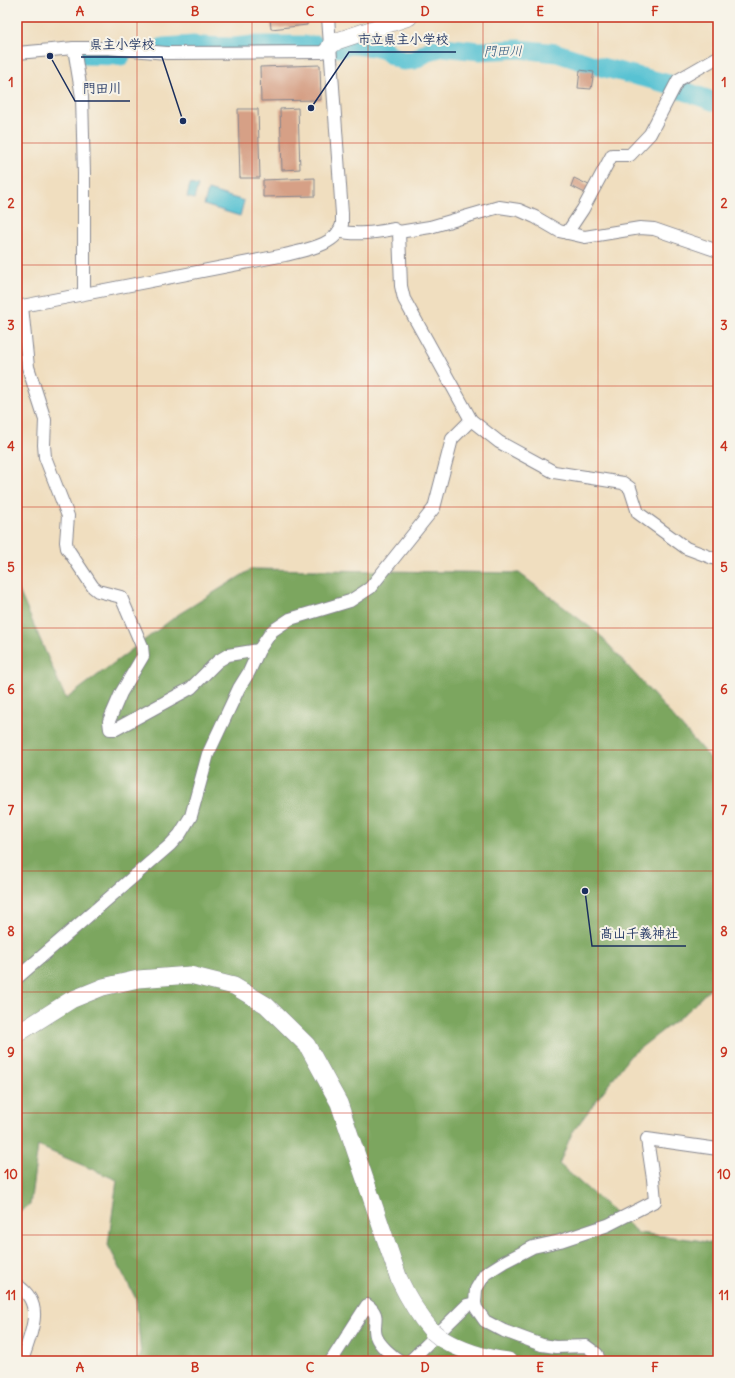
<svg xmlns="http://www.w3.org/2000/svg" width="735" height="1378" viewBox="0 0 735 1378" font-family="Delius,'Klee One',sans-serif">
  <rect width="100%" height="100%" fill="#f7f3e8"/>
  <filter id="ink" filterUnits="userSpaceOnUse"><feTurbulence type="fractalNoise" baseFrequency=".025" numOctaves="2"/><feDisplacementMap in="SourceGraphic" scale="8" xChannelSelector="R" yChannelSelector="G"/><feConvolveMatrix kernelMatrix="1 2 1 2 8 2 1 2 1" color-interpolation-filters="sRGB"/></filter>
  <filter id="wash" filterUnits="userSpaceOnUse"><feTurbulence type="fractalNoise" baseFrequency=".012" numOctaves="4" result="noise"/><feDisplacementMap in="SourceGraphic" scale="16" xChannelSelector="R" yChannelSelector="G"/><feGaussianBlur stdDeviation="0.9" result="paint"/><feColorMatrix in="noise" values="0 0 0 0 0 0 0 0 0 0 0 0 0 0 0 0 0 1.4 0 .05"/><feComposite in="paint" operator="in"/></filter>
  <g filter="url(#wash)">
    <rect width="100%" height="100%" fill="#f0debf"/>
    <!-- forest -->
    <polygon fill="#7ca65f" stroke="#4c6a5e" points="252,569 519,573 599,634 718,767 718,980 689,1010 630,1056 572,1133 559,1164 638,1233 697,1240 718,1245 718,1361 134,1361 141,1356 136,1299 108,1245 117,1180 38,1146 30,1205 17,1213 17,586 66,699 179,614"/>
    <!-- water -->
    <g fill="#58c2d3" stroke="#3a7898">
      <polygon points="190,184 198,186 194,199 187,197"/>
      <polygon points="208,190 244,201 240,216 204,205"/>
    </g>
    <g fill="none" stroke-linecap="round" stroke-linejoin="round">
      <!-- river -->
      <g stroke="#58c2d3" stroke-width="19">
        <polyline points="202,46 233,47 253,45 316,45"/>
        <polyline points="163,47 194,45"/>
        <polyline points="339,48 351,45 374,47 385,50 391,55 403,61 414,60 429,51 443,47 479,51 519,49 557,53 597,66 669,84"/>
        <polyline points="79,55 121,56"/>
        <polyline points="679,89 718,103"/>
      </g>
    </g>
    <g id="blocks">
      <!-- building -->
      <g fill="#d6a086">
        <polygon points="270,17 307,17 307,25 271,29"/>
        <polygon points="320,65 321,100 261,101 260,67"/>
        <polygon points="580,70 594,72 591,89 578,88"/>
        <polygon points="298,108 300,169 282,170 280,109"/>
        <polygon points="238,109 258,109 260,178 240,178"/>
        <polygon points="315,178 315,196 263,197 263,180"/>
        <polygon points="574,178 591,186 587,194 571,186"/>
      </g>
    </g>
  </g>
  <g filter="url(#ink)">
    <use href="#blocks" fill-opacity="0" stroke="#86868e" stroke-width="1"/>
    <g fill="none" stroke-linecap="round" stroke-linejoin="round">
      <defs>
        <g id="street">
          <polyline points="74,48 82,97 84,174 84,293"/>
          <polyline points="17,53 74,48 108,48 167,53 322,52 330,46"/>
          <path d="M339,231C356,236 377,232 394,229L399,232L401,286L404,299L471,420L499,442L554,472L623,483L630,488L638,513L686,548L718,560"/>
          <polyline points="399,232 430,227 499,207 519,210 535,217 559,231 585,237 640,228 654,229 718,251"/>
          <polyline points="567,233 583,209 612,155 630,155 650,134 678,80 718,57"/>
          <polyline points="22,306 28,367 45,420 44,445 45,457 68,516 66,542 67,548 93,587 98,591 121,597 142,646 143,656 121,693 109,721 110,729 116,729 191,688 218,661 228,655 259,650"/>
          <path d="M17,307L285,255C303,250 337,246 342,224C342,221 342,217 342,214L328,17"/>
          <polyline points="17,978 170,845 180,834 191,816 208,754 239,688 249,672 259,650 272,631 290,619 350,601 370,588 434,508 452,439 471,420"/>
          <path d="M17,1285C47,1305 30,1334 22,1361"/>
          <path d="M331,1361L367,1305C382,1315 372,1324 376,1336C379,1345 392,1356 400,1361"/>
          <polyline points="410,1361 467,1305 475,1303"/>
          <polyline points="599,1361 597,1354 586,1346 556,1347 542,1345 504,1331 485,1321 476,1308 475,1303 476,1289 485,1274 504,1262 533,1247 560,1241 608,1225 655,1201 653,1179 647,1139 718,1149"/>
        </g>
        <g id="secondary">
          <polyline points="330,46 337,41 409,17"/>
          <path d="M17,1034L71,1000L103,987L138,979L190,975L234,986L266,1005L307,1045L339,1103L399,1279C408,1298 418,1315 432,1331"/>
          <path d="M442,1339C462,1351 485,1358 508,1361"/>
        </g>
      </defs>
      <!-- street casing -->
      <use href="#street" stroke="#86868e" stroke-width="14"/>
      <!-- secondary casing -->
      <use href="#secondary" stroke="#86868e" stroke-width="18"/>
      <!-- street -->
      <use href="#street" stroke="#fff" stroke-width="12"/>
      <!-- secondary -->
      <use href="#secondary" stroke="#fff" stroke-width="17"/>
      <defs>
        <polyline id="secondary-bridge" points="432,1331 442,1339"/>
      </defs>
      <!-- secondary-bridge casing -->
      <use href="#secondary-bridge" stroke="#86868e" stroke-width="18" stroke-linecap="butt"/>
      <!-- secondary-bridge -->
      <use href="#secondary-bridge" stroke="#fff" stroke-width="17"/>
    </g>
  </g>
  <!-- grid -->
  <path fill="none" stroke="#c8321e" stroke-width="1" stroke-opacity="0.55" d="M137,17V1361M252,17V1361M368,17V1361M483,17V1361M598,17V1361M17,143H718M17,265H718M17,386H718M17,507H718M17,628H718M17,750H718M17,871H718M17,992H718M17,1113H718M17,1235H718"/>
  <g text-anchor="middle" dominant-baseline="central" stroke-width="4" stroke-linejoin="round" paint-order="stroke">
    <!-- water labels -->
    <g font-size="13" font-style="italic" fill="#2a547b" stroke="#f7f3e8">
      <text transform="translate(503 51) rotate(-1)">門田川</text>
    </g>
  </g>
  <!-- callouts -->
  <path fill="none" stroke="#1b2f5e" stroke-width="1.5" d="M311 108L349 52H456M183 121L162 57H81M50 56L75 101H130M585 891L592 946H686"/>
  <g fill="#1b2f5e" stroke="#f7f3e8" stroke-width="1.5">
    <circle cx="311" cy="108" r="4"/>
    <circle cx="183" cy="121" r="4"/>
    <circle cx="50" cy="56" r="4"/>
    <circle cx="585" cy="891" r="4"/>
  </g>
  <g font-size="13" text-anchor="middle" font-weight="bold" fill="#1b2f5e" stroke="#f7f3e8" stroke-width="4" stroke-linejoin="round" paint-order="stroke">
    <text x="403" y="44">市立県主小学校</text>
    <text x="122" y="49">県主小学校</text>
    <text x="102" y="93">門田川</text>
    <text x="639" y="938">髙山千義神社</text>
  </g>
  <!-- margin -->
  <rect width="735" height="1378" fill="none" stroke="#f7f3e8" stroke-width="44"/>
  <rect x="22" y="22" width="691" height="1334" fill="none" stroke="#c8321e" stroke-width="1.5"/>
  <g font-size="13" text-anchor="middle" font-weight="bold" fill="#c8321e">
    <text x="80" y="16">A</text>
    <text x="195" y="16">B</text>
    <text x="310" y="16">C</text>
    <text x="425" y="16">D</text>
    <text x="540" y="16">E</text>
    <text x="655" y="16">F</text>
    <text x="11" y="87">1</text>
    <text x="724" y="87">1</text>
    <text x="11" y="208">2</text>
    <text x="724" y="208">2</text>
    <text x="11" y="330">3</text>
    <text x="724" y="330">3</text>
    <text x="11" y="451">4</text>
    <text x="724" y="451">4</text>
    <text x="11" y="572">5</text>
    <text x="724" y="572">5</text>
    <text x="11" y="694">6</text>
    <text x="724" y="694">6</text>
    <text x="11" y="815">7</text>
    <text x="724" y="815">7</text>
    <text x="11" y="936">8</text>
    <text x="724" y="936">8</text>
    <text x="11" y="1057">9</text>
    <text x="724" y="1057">9</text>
    <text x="11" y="1179">10</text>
    <text x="724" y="1179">10</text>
    <text x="11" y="1300">11</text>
    <text x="724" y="1300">11</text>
    <text x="80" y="1372">A</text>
    <text x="195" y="1372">B</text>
    <text x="310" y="1372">C</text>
    <text x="425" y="1372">D</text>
    <text x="540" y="1372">E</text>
    <text x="655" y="1372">F</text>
  </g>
</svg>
